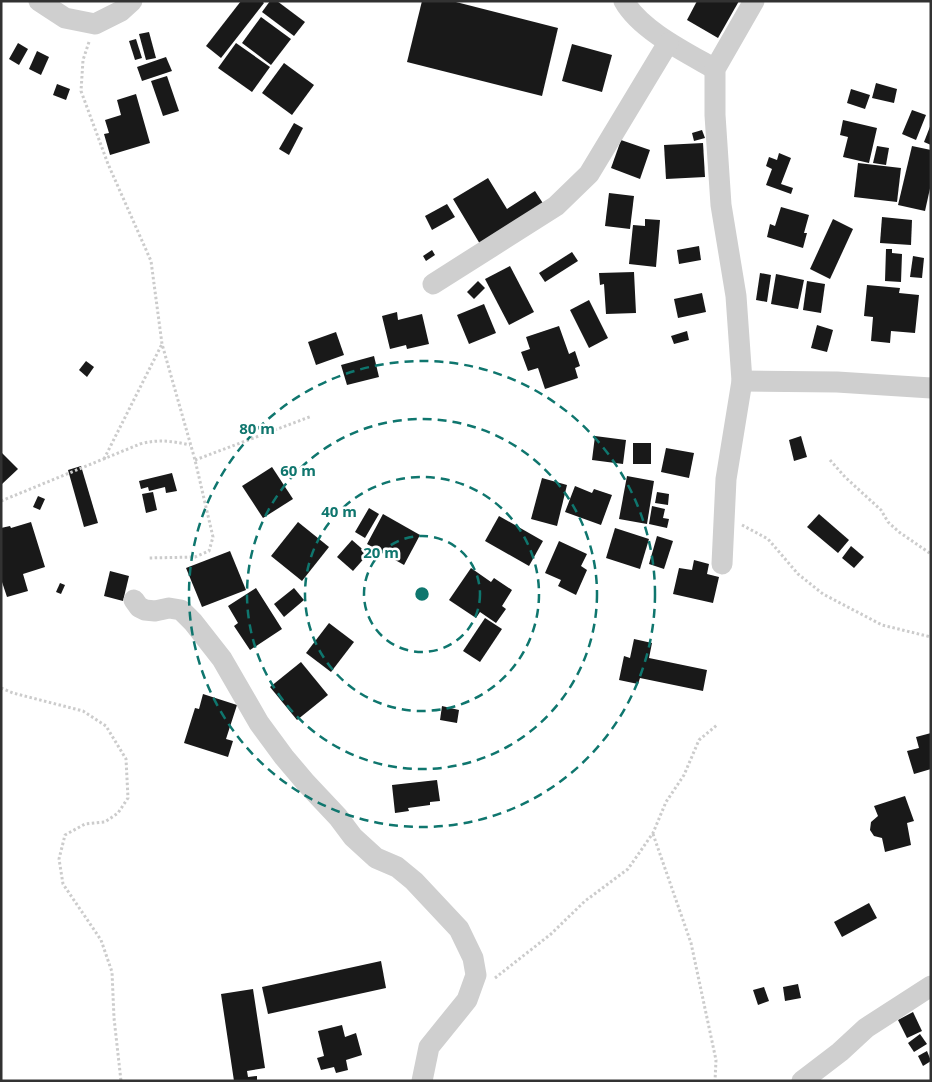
<svg xmlns="http://www.w3.org/2000/svg" width="932" height="1082" viewBox="0 0 932 1082" font-family="'Noto Sans',sans-serif">
  <rect width="100%" height="100%" fill="#fff"/>
  <!-- building -->
  <g fill="#191919">
    <polygon points="241,1 262,1 264,3 221,58 206,46"/>
    <polygon points="270,1 277,1 305,22 294,36 262,12"/>
    <polygon points="422,1 452,1 558,28 542,96 407,62"/>
    <polygon points="697,1 739,1 718,38 687,20"/>
    <polygon points="261,17 291,39 271,65 242,43"/>
    <polygon points="149,32 156,58 146,60 139,34"/>
    <polygon points="136,39 142,58 135,60 129,41"/>
    <polygon points="18,43 28,49 19,65 9,59"/>
    <polygon points="236,43 270,67 252,92 218,68"/>
    <polygon points="572,44 612,55 602,92 562,81"/>
    <polygon points="37,51 49,57 41,75 29,69"/>
    <polygon points="166,57 172,71 142,81 137,67"/>
    <polygon points="284,63 314,85 292,115 262,93"/>
    <polygon points="167,76 179,111 163,116 151,81"/>
    <polygon points="876,83 897,89 894,103 872,98"/>
    <polygon points="57,84 70,89 66,100 53,95"/>
    <polygon points="851,89 870,95 865,109 847,103"/>
    <polygon points="136,94 150,143 110,155 104,134 109,133 105,120 121,115 117,100"/>
    <polygon points="912,110 926,115 916,140 902,134"/>
    <polygon points="843,120 877,128 869,163 843,157 848,137 840,135"/>
    <polygon points="294,123 303,128 289,155 279,149"/>
    <polygon points="931,124 931,145 924,142"/>
    <polygon points="702,130 705,138 694,141 692,133"/>
    <polygon points="621,140 650,150 640,179 611,168"/>
    <polygon points="703,143 705,177 666,179 664,145"/>
    <polygon points="877,146 889,148 886,165 873,163"/>
    <polygon points="912,146 931,150 931,184 925,211 898,205"/>
    <polygon points="779,153 791,158 781,184 793,188 791,194 766,185 772,169 766,166 769,157 777,160"/>
    <polygon points="858,163 901,168 897,202 854,197"/>
    <polygon points="488,178 507,209 535,191 546,208 480,244 453,199"/>
    <polygon points="609,193 634,196 630,229 605,226"/>
    <polygon points="447,204 455,217 432,230 425,216"/>
    <polygon points="781,207 809,215 804,233 807,233 803,248 767,237 770,224 775,226"/>
    <polygon points="882,217 912,220 911,245 880,243"/>
    <polygon points="645,219 660,220 656,267 629,264 633,225 645,226"/>
    <polygon points="833,219 853,229 830,279 810,269"/>
    <polygon points="699,246 701,260 679,264 677,250"/>
    <polygon points="886,249 892,249 892,253 902,254 901,282 885,281"/>
    <polygon points="432,250 435,255 426,261 423,256"/>
    <polygon points="572,252 578,261 545,282 539,273"/>
    <polygon points="913,256 924,258 922,278 910,277"/>
    <polygon points="510,266 534,312 509,325 485,279"/>
    <polygon points="634,272 636,313 606,314 604,284 600,285 599,273"/>
    <polygon points="760,273 771,275 767,302 756,300"/>
    <polygon points="776,274 804,280 798,309 771,304"/>
    <polygon points="478,281 485,288 474,299 467,292"/>
    <polygon points="807,281 825,284 821,313 803,310"/>
    <polygon points="867,285 900,288 899,293 919,295 915,333 891,331 890,343 871,341 873,317 864,316"/>
    <polygon points="702,293 706,312 678,318 674,299"/>
    <polygon points="589,300 608,338 589,348 570,310"/>
    <polygon points="484,304 496,333 469,344 457,315"/>
    <polygon points="397,312 398,320 422,314 429,344 407,349 406,345 390,349 382,316"/>
    <polygon points="817,325 833,330 827,352 811,348"/>
    <polygon points="559,326 569,354 575,351 580,366 575,368 578,378 545,389 538,368 528,371 521,352 530,349 526,337"/>
    <polygon points="687,331 689,340 674,344 671,336"/>
    <polygon points="336,332 344,355 316,365 308,342"/>
    <polygon points="374,356 379,377 347,385 341,365"/>
    <polygon points="86,361 94,367 87,377 79,370"/>
    <polygon points="595,436 626,440 623,464 592,460"/>
    <polygon points="801,436 807,457 794,461 789,440"/>
    <rect x="633" y="443" width="18" height="21"/>
    <polygon points="666,448 694,453 689,478 661,472"/>
    <polygon points="1,452 18,469 1,485"/>
    <polygon points="81,466 98,523 84,527 68,470"/>
    <polygon points="272,467 293,499 263,518 242,486"/>
    <polygon points="172,473 177,491 166,493 165,487 149,491 148,487 141,489 139,481"/>
    <polygon points="627,476 654,481 647,524 619,519"/>
    <polygon points="542,478 567,485 557,526 531,519"/>
    <polygon points="575,486 592,493 594,489 612,495 601,525 565,512"/>
    <polygon points="153,492 157,510 146,513 142,494"/>
    <polygon points="657,492 669,494 668,505 655,503"/>
    <polygon points="38,496 45,499 40,510 33,507"/>
    <polygon points="652,506 665,509 663,518 669,519 667,528 649,524"/>
    <polygon points="369,508 379,514 365,538 355,532"/>
    <polygon points="383,514 420,535 404,565 367,544"/>
    <polygon points="819,514 849,540 838,553 807,527"/>
    <polygon points="499,516 543,541 529,566 485,541"/>
    <polygon points="31,522 45,567 23,574 28,591 7,597 1,579 1,528 10,526 11,528"/>
    <polygon points="298,522 329,547 302,581 271,556"/>
    <polygon points="615,528 649,539 640,569 606,558"/>
    <polygon points="657,536 673,541 664,569 649,564"/>
    <polygon points="352,540 368,554 353,571 337,557"/>
    <polygon points="559,541 587,554 581,566 587,570 576,595 558,586 561,580 545,573"/>
    <polygon points="851,546 864,557 854,568 842,558"/>
    <polygon points="230,551 246,590 202,607 186,568"/>
    <polygon points="694,560 709,564 707,574 719,577 713,603 673,594 679,568 692,570"/>
    <polygon points="471,568 491,582 494,578 512,590 502,606 506,609 496,623 480,612 476,618 449,600"/>
    <polygon points="110,571 129,576 123,601 104,596"/>
    <polygon points="60,583 65,585 61,594 56,592"/>
    <polygon points="256,588 282,629 250,650 234,626 238,623 228,606"/>
    <polygon points="294,588 304,600 284,617 274,604"/>
    <polygon points="485,618 502,629 480,662 463,651"/>
    <polygon points="329,623 354,642 331,672 306,653"/>
    <polygon points="634,639 652,643 649,658 707,670 703,691 640,678 638,684 619,680 624,656 630,658"/>
    <polygon points="301,662 328,695 297,720 270,687"/>
    <polygon points="203,694 237,705 226,739 233,741 228,757 184,743 195,708 199,709"/>
    <polygon points="442,706 459,710 457,723 440,720"/>
    <polygon points="931,733 931,769 914,774 907,751 919,748 916,737"/>
    <polygon points="437,780 440,801 430,802 430,805 408,808 409,811 395,813 392,785"/>
    <polygon points="905,796 914,821 907,823 911,845 885,852 882,838 874,836 870,830 871,822 878,816 874,806"/>
    <polygon points="869,903 877,918 842,937 834,922"/>
    <polygon points="381,961 386,988 268,1014 262,987"/>
    <polygon points="798,984 801,998 785,1001 783,987"/>
    <polygon points="764,987 769,1001 758,1005 753,990"/>
    <polygon points="253,989 265,1068 247,1071 248,1077 257,1076 257,1081 234,1081 221,994"/>
    <polygon points="913,1012 922,1031 907,1038 898,1020"/>
    <polygon points="342,1025 345,1037 356,1033 362,1055 346,1060 348,1070 336,1073 334,1067 321,1070 317,1058 324,1056 318,1031"/>
    <polygon points="920,1034 927,1044 914,1052 908,1043"/>
    <polygon points="927,1051 931,1061 923,1066 918,1056"/>
  </g>
  <g fill="none" stroke-linecap="round" stroke-linejoin="round">
    <!-- path -->
    <g stroke="#ccc" stroke-width="3" stroke-dasharray="2.5 2.5" stroke-linecap="butt">
      <polyline points="89,42 83,60 81,91 108,164 151,261 162,344 195,460 213,537 209,551 195,557 148,558"/>
      <polyline points="104,459 162,344"/>
      <polyline points="195,460 312,416"/>
      <polyline points="830,460 845,477 881,510 888,522 899,532 931,554"/>
      <path d="M1,501L140,444C158,439 172,441 190,445"/>
      <polyline points="742,525 768,539 798,574 823,594 882,625 931,637"/>
      <polyline points="1,688 13,693 83,711 106,726 126,759 128,798 118,813 105,822 85,824 65,835 59,859 63,884 101,940 112,972 114,1018 121,1081"/>
      <polyline points="653,834 691,943 716,1060 715,1081"/>
      <polyline points="495,978 551,934 585,901 628,869 653,833 666,802 684,775 699,740 717,725"/>
    </g>
    <!-- street -->
    <g stroke="#cfcfcf" stroke-width="21">
      <polyline points="39,1 65,18 95,24 121,11 132,1"/>
      <path d="M624,1C640,30 687,53 715,69"/>
      <polyline points="433,284 556,206 589,174 668,43"/>
      <polyline points="742,381 837,382 931,388"/>
      <polyline points="722,564 726,479 742,381 736,296 721,205 715,115 715,69 754,1"/>
      <polyline points="134,600 139,607 145,610 155,611 169,608 181,610 193,622 222,659 259,723 284,757 306,783 338,817 353,837 376,858 397,867 414,881 459,929 473,958 476,975 467,1000 429,1047 422,1081"/>
      <polyline points="802,1081 840,1052 866,1028 931,986"/>
    </g>
  </g>
  <!-- distance rings -->
  <g fill="none" stroke="#0f766e" stroke-width="2.5" stroke-dasharray="9 6">
    <circle cx="422" cy="594" r="58"/>
    <circle cx="422" cy="594" r="117"/>
    <circle cx="422" cy="594" r="175"/>
    <circle cx="422" cy="594" r="233"/>
  </g>
  <circle cx="422" cy="594" r="8" fill="#0f766e" stroke="#fff" stroke-width="2.5"/>
  <g font-size="15" text-anchor="middle" font-weight="bold" fill="#0f766e" stroke="#fff" stroke-width="5" stroke-linejoin="round" paint-order="stroke">
    <text x="257" y="434">80 m</text>
    <text x="298" y="476">60 m</text>
    <text x="339" y="517">40 m</text>
    <text x="381" y="558">20 m</text>
  </g>
  <!-- border -->
  <rect width="932" height="1082" fill="none" stroke="#323232" stroke-width="5"/>
</svg>
